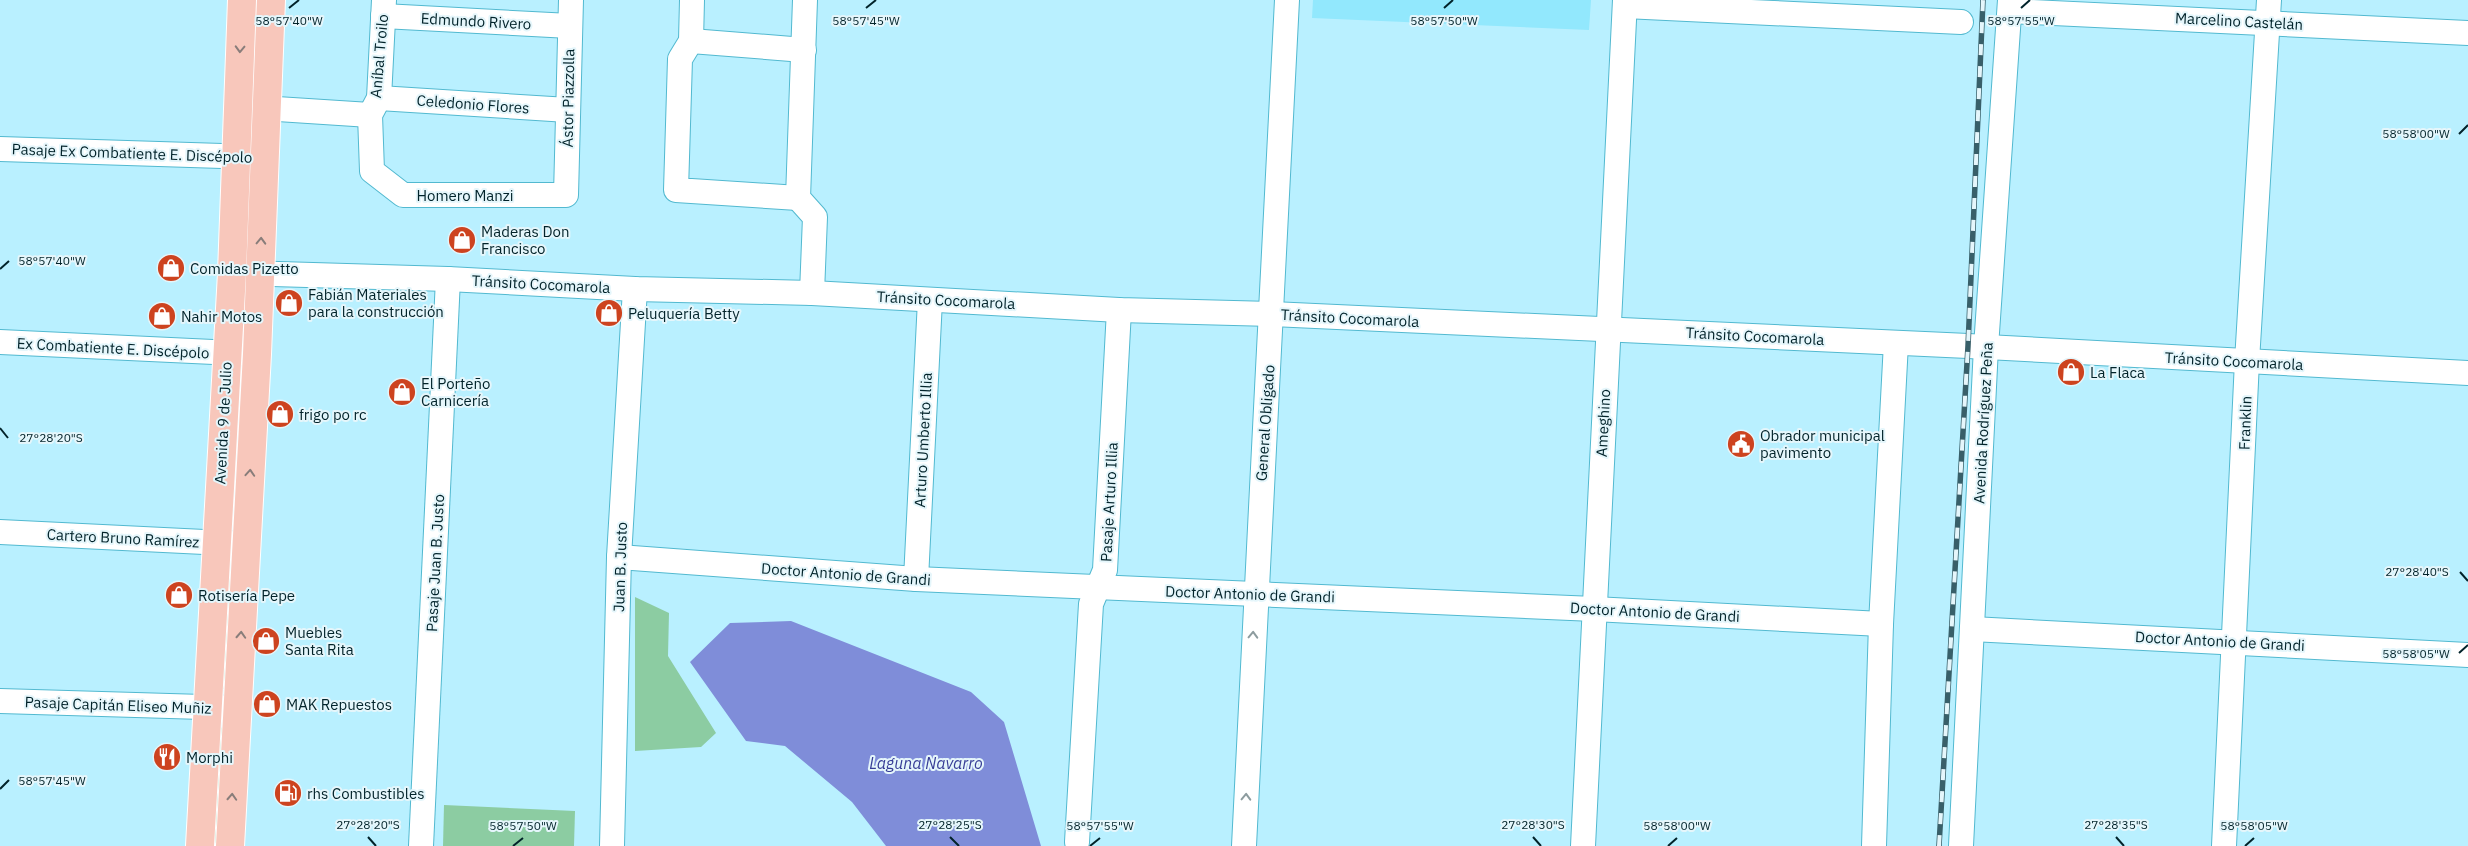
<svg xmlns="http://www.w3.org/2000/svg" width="2468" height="846" viewBox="0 0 2468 846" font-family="'IBM Plex Sans',sans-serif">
  <rect width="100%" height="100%" fill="#b9f0ff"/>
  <!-- built -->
  <polygon fill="#92e8fd" points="1313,0 1591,0 1589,30 1312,18"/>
  <!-- green -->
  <g fill="#8ccca2">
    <polygon points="224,573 236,574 231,689 218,689"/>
    <polygon points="635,597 669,613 668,656 716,733 701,747 635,751"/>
    <polygon points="214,727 226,728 221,843 208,843"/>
    <polygon points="444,805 575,811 574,846 443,846"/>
  </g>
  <!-- water -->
  <polygon fill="#7f8dd9" points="791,621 971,692 1004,722 1041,846 886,846 852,802 785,746 746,741 690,662 730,623"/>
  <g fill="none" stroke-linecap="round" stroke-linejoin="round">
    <defs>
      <g id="minor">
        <polyline points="384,0 379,98 370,115 372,171 403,195 566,195 571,0"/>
        <polyline points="692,0 691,41 680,59 676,190 798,198"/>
        <polyline points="805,0 798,198 815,217 812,293"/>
        <polyline points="1625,6 1961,22"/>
        <polyline points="2010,11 2468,33"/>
        <polyline points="383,16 570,26"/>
        <polyline points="691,41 804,50"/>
        <polyline points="379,98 568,110"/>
        <polyline points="247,107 370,115"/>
        <polyline points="0,149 254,157"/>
        <polyline points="241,273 448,279 635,289 812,293 1119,310 1272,314 1968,346 2468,373"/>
        <polyline points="0,342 257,354"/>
        <polyline points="0,532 245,544"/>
        <polyline points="619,557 916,579 1594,609 1881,624"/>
        <polyline points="916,579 930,300"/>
        <polyline points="1972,629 2468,655"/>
        <polyline points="0,701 237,708"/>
        <polyline points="1077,842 1091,604 1105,570 1119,310"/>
        <polyline points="421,846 448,279"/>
        <polyline points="612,846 619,557 635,289"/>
        <path d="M1244,846C1256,564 1274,282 1287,0"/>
        <polyline points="1583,846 1625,0"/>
        <polyline points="1874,846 1881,624 1896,343"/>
        <polyline points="1961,846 1986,347 2010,0"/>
        <polyline points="2224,846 2247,361 2269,0"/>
      </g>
      <g id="major">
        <polyline points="200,846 232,273 242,0"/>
        <polyline points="230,846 257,354 271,0"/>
      </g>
    </defs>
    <!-- minor casing -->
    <use href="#minor" stroke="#52b9d0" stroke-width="26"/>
    <!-- major casing -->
    <use href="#major" stroke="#fff" stroke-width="30"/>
    <!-- minor -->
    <use href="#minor" stroke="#fff" stroke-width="24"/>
    <!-- major -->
    <use href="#major" stroke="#f8c7bb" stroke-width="28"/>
    <defs>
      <polyline id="rail" points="1939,846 1968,346 1983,0"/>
    </defs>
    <!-- rail casing -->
    <use href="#rail" stroke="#385f69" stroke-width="5.5"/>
    <!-- rail -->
    <use href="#rail" stroke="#e5f6fb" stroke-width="4" stroke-dasharray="11" stroke-linecap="butt"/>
  </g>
  <!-- one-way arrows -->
  <defs><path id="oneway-chevron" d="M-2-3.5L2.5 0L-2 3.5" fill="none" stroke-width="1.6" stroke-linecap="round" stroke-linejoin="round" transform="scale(1.25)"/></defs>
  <g stroke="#897d7a">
    <use href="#oneway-chevron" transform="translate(240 49) rotate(92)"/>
    <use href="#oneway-chevron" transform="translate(261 241) rotate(-88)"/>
    <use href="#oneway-chevron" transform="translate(250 473) rotate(-86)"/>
    <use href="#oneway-chevron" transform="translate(241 635) rotate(-87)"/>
    <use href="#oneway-chevron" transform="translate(232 797) rotate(-87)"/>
  </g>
  <g stroke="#8d9c9f">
    <use href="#oneway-chevron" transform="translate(1253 635) rotate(-88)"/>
    <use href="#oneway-chevron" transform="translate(1246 797) rotate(-88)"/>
  </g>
  <!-- ticks -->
  <path fill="none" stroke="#02232a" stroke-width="2" d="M289,8L299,0M866,8L876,0M1444,8L1453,0M2021,8L2030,0M2459,134L2468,125M0,269L9,261M0,428L8,438M2460,572L2468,581M2459,653L2468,645M0,789L9,780M368,837L376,846M950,837L959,846M1533,837L1541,846M2116,837L2124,846M513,846L523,838M1090,846L1100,838M1668,846L1677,838M2245,846L2254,838"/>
  <!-- icons -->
  <defs>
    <symbol id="shop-disc" viewBox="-11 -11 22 22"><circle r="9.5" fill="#cd431f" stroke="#e5f6fb"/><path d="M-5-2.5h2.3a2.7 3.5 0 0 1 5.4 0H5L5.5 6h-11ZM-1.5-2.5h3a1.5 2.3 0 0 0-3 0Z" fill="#fff"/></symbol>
    <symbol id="civic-disc" viewBox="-11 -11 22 22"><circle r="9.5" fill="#cd431f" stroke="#e5f6fb"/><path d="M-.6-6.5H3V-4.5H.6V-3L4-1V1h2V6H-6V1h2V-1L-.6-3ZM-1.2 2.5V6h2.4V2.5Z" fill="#fff"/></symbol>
    <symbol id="restaurant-disc" viewBox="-11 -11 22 22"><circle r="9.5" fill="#cd431f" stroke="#e5f6fb"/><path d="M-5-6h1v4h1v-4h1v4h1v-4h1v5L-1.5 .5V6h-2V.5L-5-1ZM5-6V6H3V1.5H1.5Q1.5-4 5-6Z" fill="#fff"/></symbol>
    <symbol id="fuel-disc" viewBox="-11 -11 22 22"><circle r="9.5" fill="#cd431f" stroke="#e5f6fb"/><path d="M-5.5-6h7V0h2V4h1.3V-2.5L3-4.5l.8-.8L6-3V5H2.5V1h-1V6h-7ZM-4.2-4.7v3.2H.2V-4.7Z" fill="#fff"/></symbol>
  </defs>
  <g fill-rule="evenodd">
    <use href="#shop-disc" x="446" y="224" width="32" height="32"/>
    <use href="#shop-disc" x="155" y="252" width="32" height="32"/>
    <use href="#shop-disc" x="273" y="287" width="32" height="32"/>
    <use href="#shop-disc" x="593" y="297" width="32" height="32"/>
    <use href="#shop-disc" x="146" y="300" width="32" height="32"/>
    <use href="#shop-disc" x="2055" y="356" width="32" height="32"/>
    <use href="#shop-disc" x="386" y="376" width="32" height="32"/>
    <use href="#shop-disc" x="264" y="398" width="32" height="32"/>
    <use href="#civic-disc" x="1725" y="428" width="32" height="32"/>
    <use href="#shop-disc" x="163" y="579" width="32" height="32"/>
    <use href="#shop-disc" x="250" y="625" width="32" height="32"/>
    <use href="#shop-disc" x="251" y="688" width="32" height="32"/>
    <use href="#restaurant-disc" x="151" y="741" width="32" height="32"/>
    <use href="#fuel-disc" x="272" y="777" width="32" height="32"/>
  </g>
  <g text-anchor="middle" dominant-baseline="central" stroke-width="4" stroke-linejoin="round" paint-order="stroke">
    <!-- street labels -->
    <g font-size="15" fill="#02232a" stroke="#e5f6fb">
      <text transform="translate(476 21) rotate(3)">Edmundo Rivero</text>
      <text transform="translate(2239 21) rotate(3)">Marcelino Castelán</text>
      <text transform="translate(379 56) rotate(-85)">Aníbal Troilo</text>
      <text transform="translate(568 98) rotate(-89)">Ástor Piazzolla</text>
      <text transform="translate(473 104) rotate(4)">Celedonio Flores</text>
      <text transform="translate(132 153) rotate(2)">Pasaje Ex Combatiente E. Discépolo</text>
      <text x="465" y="195">Homero Manzi</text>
      <text transform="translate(541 284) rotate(3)">Tránsito Cocomarola</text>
      <text transform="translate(946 300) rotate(3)">Tránsito Cocomarola</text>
      <text transform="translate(1350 318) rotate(3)">Tránsito Cocomarola</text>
      <text transform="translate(1755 336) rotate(3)">Tránsito Cocomarola</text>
      <text transform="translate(113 348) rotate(3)">Ex Combatiente E. Discépolo</text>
      <text transform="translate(2234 361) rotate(3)">Tránsito Cocomarola</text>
      <text transform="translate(223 423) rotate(-87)">Avenida 9 de Julio</text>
      <text transform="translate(1265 423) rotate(-86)">General Obligado</text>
      <text transform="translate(1603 423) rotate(-87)">Ameghino</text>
      <text transform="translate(1983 423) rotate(-87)">Avenida Rodríguez Peña</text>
      <text transform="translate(2245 423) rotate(-88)">Franklin</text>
      <text transform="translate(923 440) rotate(-87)">Arturo Umberto Illia</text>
      <text transform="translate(1109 502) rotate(-87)">Pasaje Arturo Illia</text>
      <text transform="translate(123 538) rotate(3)">Cartero Bruno Ramírez</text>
      <text transform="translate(435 563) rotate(-87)">Pasaje Juan B. Justo</text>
      <text transform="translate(620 567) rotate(-88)">Juan B. Justo</text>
      <text transform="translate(846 574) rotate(4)">Doctor Antonio de Grandi</text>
      <text transform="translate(1250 594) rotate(2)">Doctor Antonio de Grandi</text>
      <text transform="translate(1655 612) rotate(3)">Doctor Antonio de Grandi</text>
      <text transform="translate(2220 641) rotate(3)">Doctor Antonio de Grandi</text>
      <text transform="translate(118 705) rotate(2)">Pasaje Capitán Eliseo Muñiz</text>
    </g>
    <!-- poi labels -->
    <g font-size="15" fill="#02232a" stroke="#e5f6fb" text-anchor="start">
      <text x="481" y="231">Maderas Don<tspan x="481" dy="17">Francisco</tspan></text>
      <text x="190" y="268">Comidas Pizetto</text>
      <text x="308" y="294">Fabián Materiales<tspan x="308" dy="17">para la construcción</tspan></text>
      <text x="628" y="313">Peluquería Betty</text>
      <text x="181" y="316">Nahir Motos</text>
      <text x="2090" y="372">La Flaca</text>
      <text x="421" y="383">El Porteño<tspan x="421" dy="17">Carnicería</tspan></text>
      <text x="299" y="414">frigo po rc</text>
      <text x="1760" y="435">Obrador municipal<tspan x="1760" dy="17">pavimento</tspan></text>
      <text x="198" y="595">Rotisería Pepe</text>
      <text x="285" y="632">Muebles<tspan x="285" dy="17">Santa Rita</tspan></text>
      <text x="286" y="704">MAK Repuestos</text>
      <text x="186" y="757">Morphi</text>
      <text x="307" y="793">rhs Combustibles</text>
    </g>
    <!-- water labels -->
    <g font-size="16" font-style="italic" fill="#373d97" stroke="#e5f6fb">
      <text x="926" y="763">Laguna Navarro</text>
    </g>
  </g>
  <g font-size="12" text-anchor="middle" fill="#02232a" stroke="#e5f6fb" stroke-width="4" stroke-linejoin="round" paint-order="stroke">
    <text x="289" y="25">58°57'40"W</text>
    <text x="866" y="25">58°57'45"W</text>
    <text x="1444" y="25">58°57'50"W</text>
    <text x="2021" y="25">58°57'55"W</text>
    <text x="2416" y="138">58°58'00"W</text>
    <text x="52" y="265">58°57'40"W</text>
    <text x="51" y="442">27°28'20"S</text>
    <text x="2417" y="576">27°28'40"S</text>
    <text x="2416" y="658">58°58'05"W</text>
    <text x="52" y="785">58°57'45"W</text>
    <text x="368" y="829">27°28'20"S</text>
    <text x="950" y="829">27°28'25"S</text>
    <text x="1533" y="829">27°28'30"S</text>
    <text x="2116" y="829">27°28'35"S</text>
    <text x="523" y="830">58°57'50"W</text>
    <text x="1100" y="830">58°57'55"W</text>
    <text x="1677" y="830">58°58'00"W</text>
    <text x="2254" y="830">58°58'05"W</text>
  </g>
</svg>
